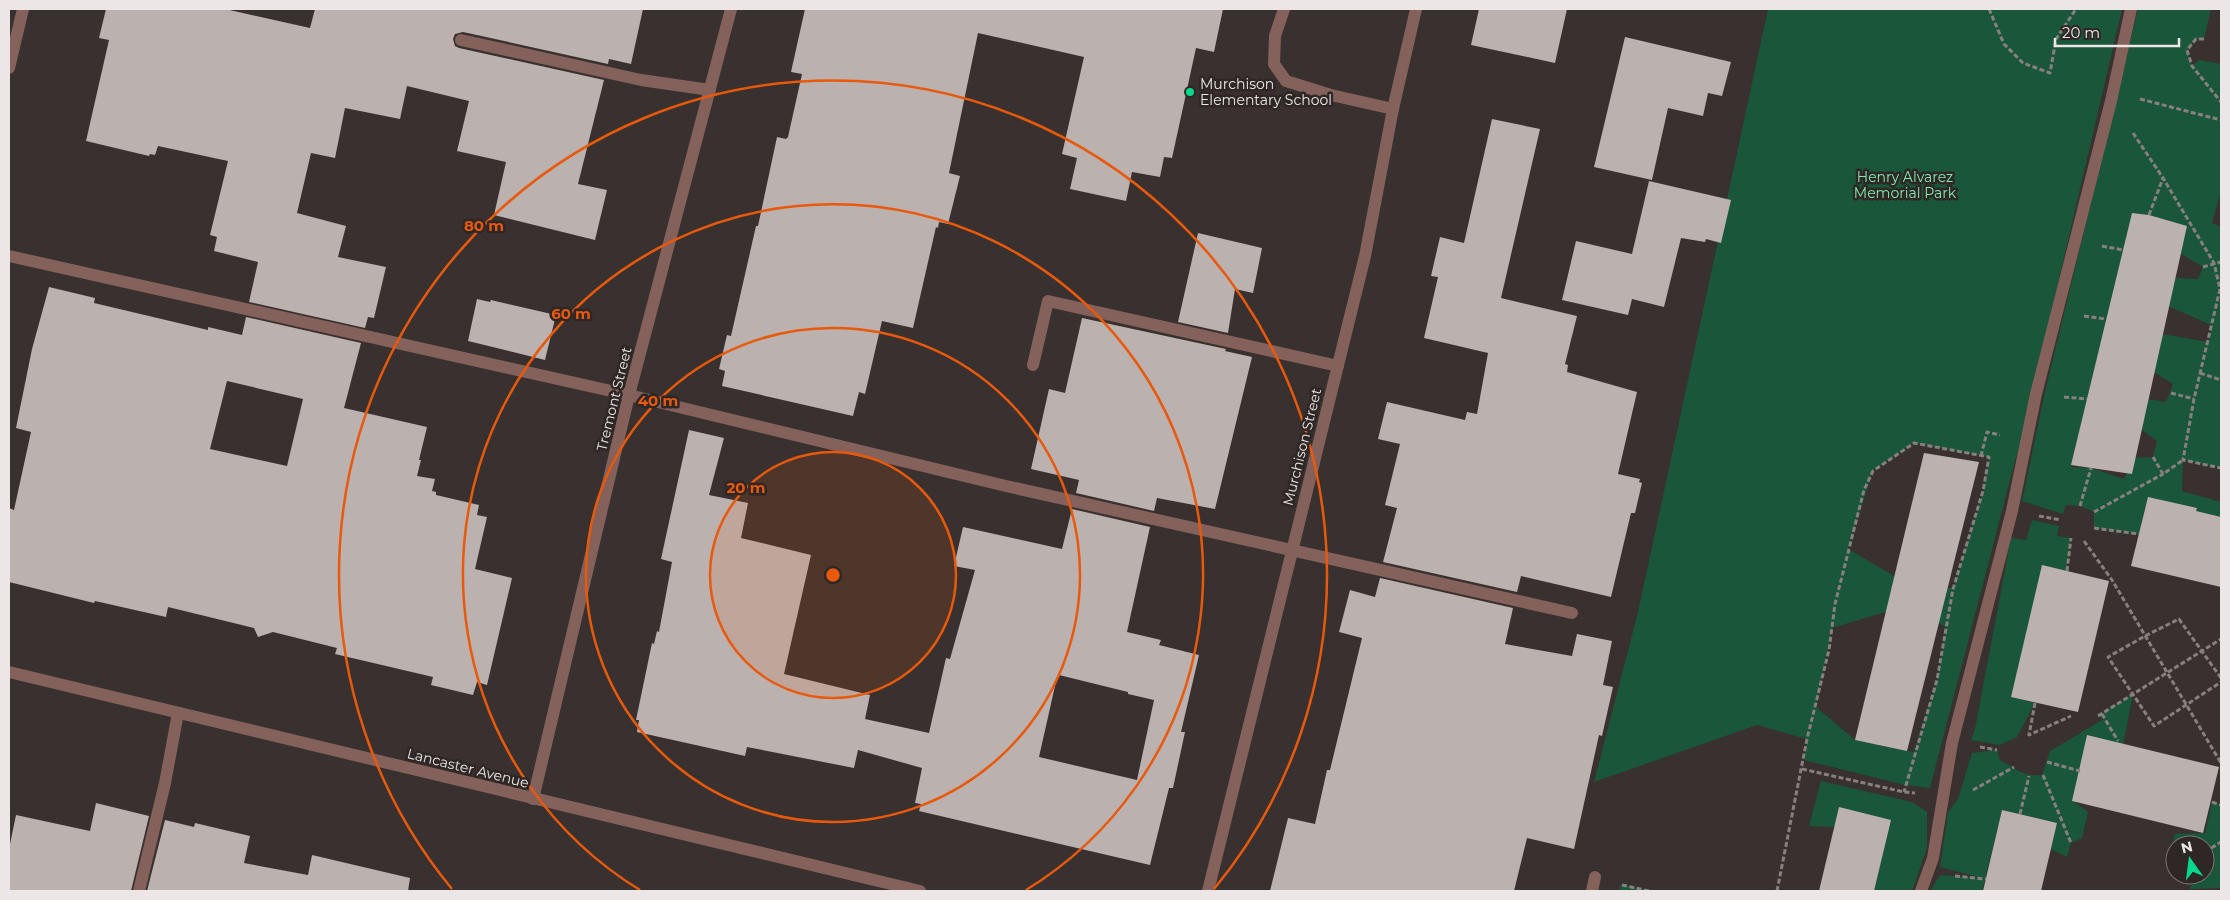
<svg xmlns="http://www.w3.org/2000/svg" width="2230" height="900" viewBox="0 0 2230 900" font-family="Montserrat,sans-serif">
  <rect width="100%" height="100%" fill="#39312f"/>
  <!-- green -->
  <g fill="#1a5639" fill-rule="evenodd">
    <path d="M1768,9H2122L2021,442L2016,457L1930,788L1905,785L1804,760L1807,739L1757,725L1594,782L1638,612ZM1914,443L1989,457L1983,491L1953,589L1894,576L1848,549L1873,470ZM1885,612L1939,623L1946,627L1937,680L1914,752L1855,740L1816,707L1832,628Z"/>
    <path d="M2138,9H2211L2204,39H2196L2187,51L2192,66L2199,60L2221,64V191L2212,223L2221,227V468L2183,460L2182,491L2221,502V524L2145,507L2139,534L2094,528V512L2080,506L2066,505L2063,514L2022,501L2044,396ZM2132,214L2149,215L2181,254L2203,267L2198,279L2175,278L2168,306L2211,325L2209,342L2162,334L2154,372L2173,384L2166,402L2147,399L2141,429L2157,441L2153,457L2135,458L2124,479L2091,468L2071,467Z"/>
    <polygon points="2032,520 2059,526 2057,536 2071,538 2067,571 2045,572 2012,697 2035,703 2017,737 2000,745 1971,740 1975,729 2011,538 2026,540"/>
    <path d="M2133,694L2122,750L2080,771L2075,802L2088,812L2082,838L2071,843L2067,857L2051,849L2057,823L2002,810L1982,891H1930L1940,875L1982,878L1940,867L1948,812L1958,799L1972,753L1997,750L2000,760C2017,769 2022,777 2042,775L2050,751L2104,719L2098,716Z"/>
    <polygon points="1821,781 1912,802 1927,812 1927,848 1912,891 1874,891 1890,821 1834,827 1809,826"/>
    <polygon points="2212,802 2221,805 2221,888 2190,889 2195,875 2205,875 2205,845 2175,845 2175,857 2170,856 2175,834 2205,833"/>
    <polygon points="1621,884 1649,891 1619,891"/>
  </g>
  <!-- building -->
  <g fill="#bbb1af" fill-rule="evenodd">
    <polygon points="106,9 225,9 310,28 315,9 643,9 631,64 609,59 608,64 463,32 455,34 453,39 455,46 459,48 604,80 578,184 607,190 595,240 494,215 506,162 457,151 469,101 407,86 400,119 345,108 335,158 311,153 297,213 346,226 338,257 386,267 374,318 368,317 365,328 249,302 258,262 214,251 217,237 210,235 228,161 158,146 155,155 150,154 149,156 86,141 109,40 99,38"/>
    <polygon points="805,9 1223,9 1214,52 1196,48 1172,158 1164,157 1160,177 1132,172 1126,201 1070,189 1077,158 1062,154 1084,57 978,33 949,173 960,176 948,224 939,222 938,228 936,227 913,328 882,321 865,394 859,392 853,416 722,386 725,371 719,369 727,335 731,336 756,226 758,226 777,137 786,139 788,137 802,74 791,72"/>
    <polygon points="1479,9 1567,9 1555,63 1471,45"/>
    <polygon points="1625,37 1731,62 1722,96 1708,93 1703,116 1668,108 1652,180 1594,167"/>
    <polygon points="1492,119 1540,129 1501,298 1577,316 1565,364 1568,365 1567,372 1637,392 1618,474 1640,479 1639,482 1642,483 1635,513 1631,513 1611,597 1521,576 1517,592 1383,562 1397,508 1385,505 1400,444 1378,439 1387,402 1465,420 1467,412 1477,414 1488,353 1424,338 1438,277 1431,276 1440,237 1464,243"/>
    <polygon points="1649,181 1731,200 1721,243 1706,239 1705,242 1681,238 1664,307 1632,299 1628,315 1562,300 1576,241 1632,254"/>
    <polygon points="2132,213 2149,215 2187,226 2132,474 2071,465"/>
    <polygon points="1198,233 1262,248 1253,293 1235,289 1228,333 1178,322"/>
    <path d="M49,287L95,298L94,303L208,330V327L242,335L246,317L361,343L344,408L427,427L419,460H421L417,476L435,479L432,491L436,492V495L479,505L477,515L487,517L475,569L512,578L487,685L477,682L473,695L431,685L433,677L335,654L337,648L273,632L258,637L254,628L168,607L166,617L95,601L94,603L9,582V508L14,510L31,432L16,428L32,349ZM227,381L303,399L287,466L210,449Z"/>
    <polygon points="477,299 490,302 491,300 556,315 545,360 468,341"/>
    <polygon points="1082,318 1226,349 1225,351 1252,357 1215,509 1157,498 1154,511 1076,493 1079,480 1031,469 1049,389 1065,393"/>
    <path d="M689,430L724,438L709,495L748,503L741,538L811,555L784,674L870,695L865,719L929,733L946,658L950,659L975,570L954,566L963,527L1062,549L1072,509L1150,527L1127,632L1161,640L1159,645L1199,655L1181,732H1185L1173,788H1169L1150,865L919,811L921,804L915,803L922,768L858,750L854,768L747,747L745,756L637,732L639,720H636L652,643L654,644L657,631L659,632L672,562L661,559ZM1059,675L1128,692V694L1154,700L1137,780L1039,757L1057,677Z"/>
    <polygon points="1924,453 1979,462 1907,751 1855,740"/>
    <polygon points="2148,497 2197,508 2196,511 2221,517 2221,587 2131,566"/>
    <polygon points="2042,565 2109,581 2078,712 2011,697"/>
    <polygon points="1380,578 1513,608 1505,644 1572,656 1577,634 1612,641 1603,685 1613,687 1602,736 1599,735 1574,849 1527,838 1514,891 1270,891 1288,818 1315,824 1327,770 1330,770 1362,638 1339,632 1350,590 1375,597"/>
    <polygon points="2087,735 2219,767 2203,833 2072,801"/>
    <polygon points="96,803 149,816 131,891 9,891 9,849 16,815 90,831"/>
    <polygon points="1839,807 1891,820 1874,891 1819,891"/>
    <polygon points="2002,810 2057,823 2041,891 1983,891"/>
    <polygon points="165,820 194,827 195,823 250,836 244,863 308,875 312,855 410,878 408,891 147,891"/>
  </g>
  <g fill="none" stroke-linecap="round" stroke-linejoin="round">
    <!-- path -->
    <g stroke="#87807f" stroke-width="3" stroke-dasharray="5 2.5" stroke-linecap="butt">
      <polyline points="1989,9 2004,44 2023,63 2050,73 2056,39 2076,9"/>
      <polyline points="2204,39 2196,39 2187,50 2192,66 2221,102"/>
      <polyline points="2140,99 2221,120"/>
      <polyline points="2133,133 2163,178 2214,263 2220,289 2194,399 2183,460 2221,468"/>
      <polyline points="2149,215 2163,178"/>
      <polyline points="2102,246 2123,250"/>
      <polyline points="2203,267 2221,262"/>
      <polyline points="2084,316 2106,319"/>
      <polyline points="2200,373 2221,380"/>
      <polyline points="2171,393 2194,399"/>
      <polyline points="2064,397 2087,399"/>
      <polyline points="1981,456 1987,432 2000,435"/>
      <polyline points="2153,457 2163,474 2183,460"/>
      <polyline points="2080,506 2091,468"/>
      <polyline points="2094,512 2163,474"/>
      <polyline points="2039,516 2061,520"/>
      <polyline points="2094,528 2139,534"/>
      <polyline points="2084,541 2112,580 2221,763"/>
      <polyline points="2067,571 2071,538"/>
      <polyline points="2221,678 2179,619 2145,636 2108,657 2154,726 2221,682"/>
      <polyline points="2035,703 2029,735 2071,716"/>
      <polyline points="2102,714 2118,741"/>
      <polyline points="2098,716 2221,639"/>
      <polyline points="1980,747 1997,750"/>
      <polyline points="2047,762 2080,771"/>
      <polyline points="1802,769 1904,792 1915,793"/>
      <polyline points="2043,775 2071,843"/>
      <polyline points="1973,790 2014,767"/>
      <polyline points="2212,802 2221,805"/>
      <polyline points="2020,814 2029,776"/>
      <polyline points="2205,852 2221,842"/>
      <polyline points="1955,876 1986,879"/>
      <polyline points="1622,885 1649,891"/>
      <polyline points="1777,891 1807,739 1829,650 1835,604 1864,490 1873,471 1914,443 1989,457 1983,491 1953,589 1937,680 1904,792"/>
    </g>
    <!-- minor -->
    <g stroke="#84615b" stroke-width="12">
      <polyline points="1284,9 1275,36 1274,64 1286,81 1331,95 1393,109"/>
      <polyline points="461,40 641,80 710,90"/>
      <polyline points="9,68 23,9"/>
      <polyline points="9,256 629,395 1006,486 1572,613"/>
      <polyline points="1033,365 1048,301 1338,366"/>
      <polyline points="9,672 920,891"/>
      <polyline points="533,799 629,395 731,9"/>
      <polyline points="139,891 165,783 178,713"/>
      <polyline points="1208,891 1365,256 1393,109 1416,9"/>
      <polyline points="1592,891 1595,877"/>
      <polyline points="1921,891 1933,858 1952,743 2012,511 2036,394 2111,101 2131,9"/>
    </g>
  </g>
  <!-- distance rings -->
  <circle cx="833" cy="575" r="123" fill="#e8590c" fill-opacity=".12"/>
  <g fill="none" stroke="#e8590c" stroke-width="2.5">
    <circle cx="833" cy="575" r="123"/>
    <circle cx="833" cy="575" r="247"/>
    <path d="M640 890A370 370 0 1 1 1026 890"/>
    <path d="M452 889A494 494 0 1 1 1214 889"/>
  </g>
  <!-- markers -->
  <circle fill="#06d98b" stroke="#2f2725" stroke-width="2" cx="1190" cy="92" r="5"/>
  <g text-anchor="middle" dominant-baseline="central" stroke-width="5" stroke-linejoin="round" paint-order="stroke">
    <!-- poi labels -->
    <g font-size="14" fill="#ece7e6" stroke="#2f2725" text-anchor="start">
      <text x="1200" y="84">Murchison<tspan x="1200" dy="16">Elementary School</tspan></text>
    </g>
    <!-- park labels -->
    <g font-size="14" fill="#7eecb1" stroke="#2f2725">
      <text x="1905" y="177">Henry Alvarez<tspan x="1905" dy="16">Memorial Park</tspan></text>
    </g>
    <!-- street labels -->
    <g font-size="14" fill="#ece7e6" stroke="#2f2725">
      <text transform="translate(614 399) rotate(-76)">Tremont Street</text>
      <text transform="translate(1302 447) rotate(-76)">Murchison Street</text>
      <text transform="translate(468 768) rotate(14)">Lancaster Avenue</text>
    </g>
  </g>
  <circle cx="833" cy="575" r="8" fill="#e8590c" stroke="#2f2725" stroke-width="2.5"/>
  <g font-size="15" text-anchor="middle" font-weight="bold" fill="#e8590c" stroke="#2f2725" stroke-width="5" stroke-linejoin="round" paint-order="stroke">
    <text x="484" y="231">80 m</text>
    <text x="571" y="319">60 m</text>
    <text x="658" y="406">40 m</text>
    <text x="746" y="493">20 m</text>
  </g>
  <!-- border -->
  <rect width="2230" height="900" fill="none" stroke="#ece7e6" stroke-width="20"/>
  <!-- north arrow -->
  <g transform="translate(2190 860) rotate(346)"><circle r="24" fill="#2f2725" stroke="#7b7472"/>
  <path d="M0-4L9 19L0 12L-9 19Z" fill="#06d98b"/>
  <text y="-8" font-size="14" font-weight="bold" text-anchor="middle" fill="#ece7e6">N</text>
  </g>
  <!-- scale -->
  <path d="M2055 38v8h124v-8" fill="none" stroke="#ece7e6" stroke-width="2.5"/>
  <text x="2062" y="38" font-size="15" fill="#ece7e6" stroke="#2f2725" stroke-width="4" paint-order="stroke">20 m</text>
</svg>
